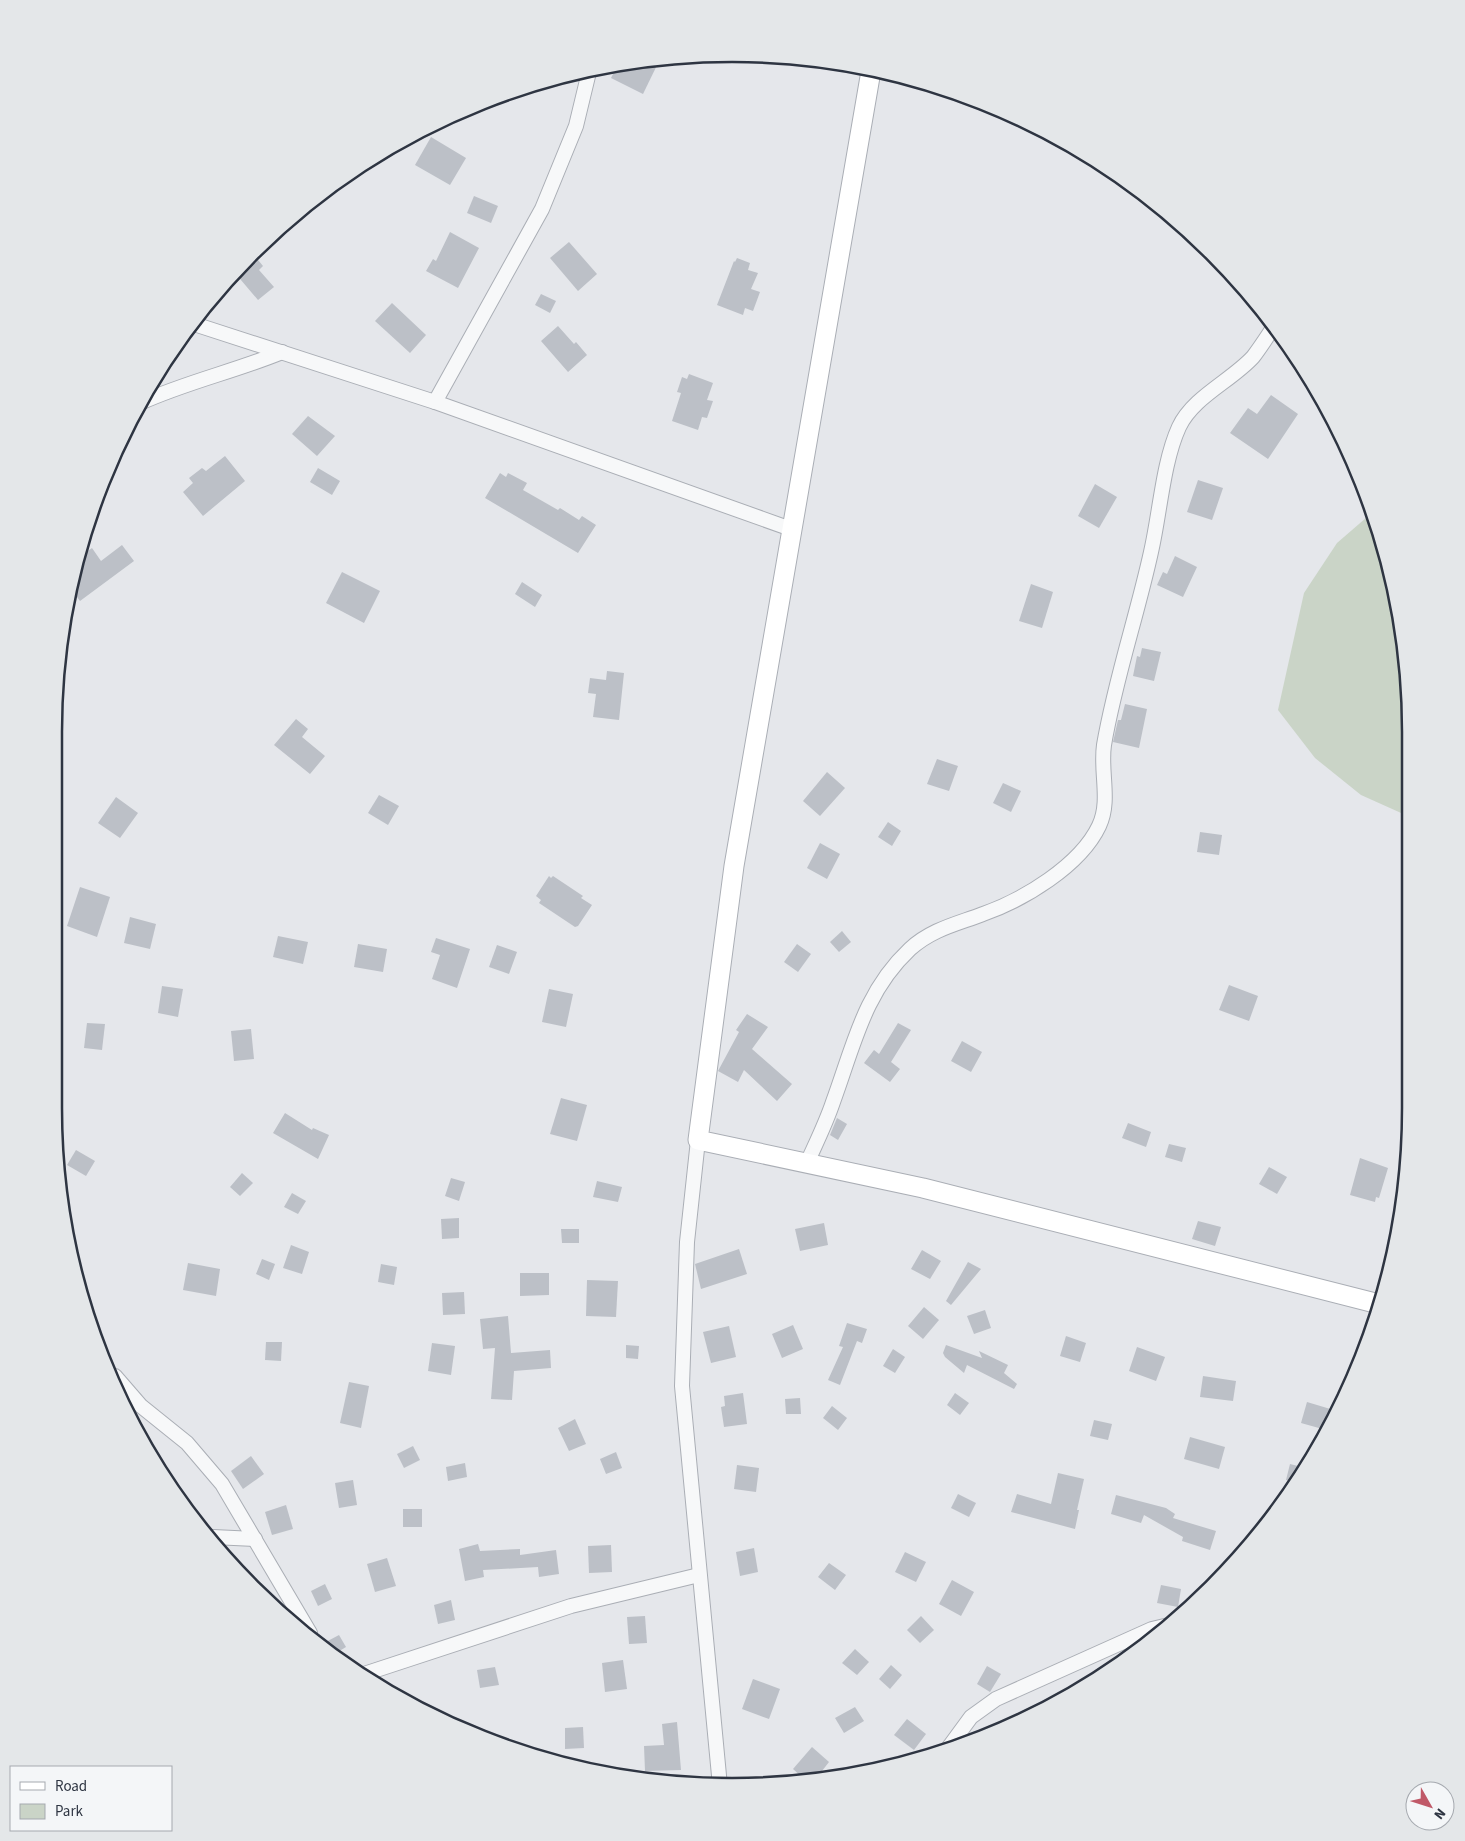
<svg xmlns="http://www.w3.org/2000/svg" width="1465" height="1841" viewBox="0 0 1465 1841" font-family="'Source Sans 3',sans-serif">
  <rect width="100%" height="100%" fill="#e5e7eb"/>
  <!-- green -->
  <polygon fill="#cad4c7" points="1374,511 1410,688 1410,817 1361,795 1315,758 1278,710 1304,593 1337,543"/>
  <!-- building -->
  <g fill="#bcc0c7">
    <polygon points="660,59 643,94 611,78 617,66 644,60"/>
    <polygon points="431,137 466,158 450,185 415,165"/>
    <polygon points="474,196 498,206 491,223 467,213"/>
    <polygon points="450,232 479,248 458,288 426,271 433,259 436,261"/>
    <polygon points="569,242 597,274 578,291 550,258"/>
    <polygon points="254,255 263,266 259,270 274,287 258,300 235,273"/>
    <polygon points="737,258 750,263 748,270 758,273 751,289 760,292 753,311 745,308 743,315 717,305 734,261 735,262"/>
    <polygon points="541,294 556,301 550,313 535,305"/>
    <polygon points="392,303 426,335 410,353 375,321"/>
    <polygon points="558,326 574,344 576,342 587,355 568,372 541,341"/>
    <polygon points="689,374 713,383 707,400 713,401 707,418 702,417 698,430 672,421 681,393 677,392 682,377 687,379"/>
    <polygon points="1271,395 1298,414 1268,459 1230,433 1248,408 1257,414"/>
    <polygon points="308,416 335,436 317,456 292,434"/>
    <polygon points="225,456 245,481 203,516 183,492 193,483 189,478 202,468 206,471"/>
    <polygon points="318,468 340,481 332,495 310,482"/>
    <polygon points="500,473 506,477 508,473 527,483 523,490 558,510 560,508 579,520 582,516 596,525 578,553 485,498"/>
    <polygon points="1198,480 1223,488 1212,520 1187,512"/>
    <polygon points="1095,484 1117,497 1099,528 1078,516"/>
    <polygon points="122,545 134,561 80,601 74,593 81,556 92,548 101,561"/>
    <polygon points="1175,556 1197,567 1183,597 1157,585 1163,572 1167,574"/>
    <polygon points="342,572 380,591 364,623 326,603"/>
    <polygon points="522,582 542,595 535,607 515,594"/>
    <polygon points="1031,584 1053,592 1042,628 1019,621"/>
    <polygon points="1142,648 1161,652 1154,681 1133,676 1137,656 1140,657"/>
    <polygon points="607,671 624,673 619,720 593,717 596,694 588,693 590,678 606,680"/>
    <polygon points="1125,704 1147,709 1139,748 1113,742 1118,720 1121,720"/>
    <polygon points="296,719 308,729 302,737 325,756 310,774 274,745"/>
    <polygon points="937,759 958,766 949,791 927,784"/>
    <polygon points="827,772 845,788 820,816 803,801"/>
    <polygon points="1003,783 1021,791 1011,812 993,803"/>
    <polygon points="379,795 399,806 388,825 368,813"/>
    <polygon points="116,797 138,813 120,838 98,823"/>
    <polygon points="888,822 901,831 892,846 878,837"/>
    <polygon points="1200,832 1222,835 1219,855 1197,852"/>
    <polygon points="820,843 840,854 827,879 807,868"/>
    <polygon points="549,876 551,878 553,876 583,896 581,898 592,905 578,926 575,927 539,903 541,900 536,896"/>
    <polygon points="80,887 110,897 97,937 67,926"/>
    <polygon points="130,917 156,924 150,949 124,943"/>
    <polygon points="842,931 851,942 839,952 830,942"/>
    <polygon points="278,936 308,942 303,964 273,957"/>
    <polygon points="436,938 470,949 457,988 432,979 440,955 431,952"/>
    <polygon points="358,944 387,949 383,972 354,967"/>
    <polygon points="797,944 811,954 798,972 784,962"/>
    <polygon points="497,945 517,952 509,974 489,967"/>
    <polygon points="1229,985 1258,996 1249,1021 1219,1010"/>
    <polygon points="162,986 183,989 178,1017 158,1013"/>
    <polygon points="549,989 573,994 566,1027 542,1022"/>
    <polygon points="747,1014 768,1027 752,1049 792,1084 777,1101 744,1070 738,1082 718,1071 739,1032 736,1030"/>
    <polygon points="87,1023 105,1024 102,1050 84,1048"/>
    <polygon points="898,1023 911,1030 891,1062 900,1069 890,1082 864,1063 874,1050 879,1054"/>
    <polygon points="251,1029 254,1059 234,1061 231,1031"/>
    <polygon points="962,1041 982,1052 971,1072 951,1061"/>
    <polygon points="561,1098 587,1105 577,1141 550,1134"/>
    <polygon points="285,1113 312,1130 313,1128 329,1135 318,1159 273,1133"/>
    <polygon points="837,1118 847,1124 838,1140 830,1135"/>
    <polygon points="1128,1123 1151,1132 1146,1147 1122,1138"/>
    <polygon points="1169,1144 1186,1148 1182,1162 1165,1157"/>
    <polygon points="76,1150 95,1161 86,1176 67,1165"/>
    <polygon points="1360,1158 1388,1168 1379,1198 1376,1197 1375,1202 1350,1195"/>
    <polygon points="1269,1167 1287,1177 1277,1194 1259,1184"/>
    <polygon points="242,1173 253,1183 240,1196 230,1187"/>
    <polygon points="451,1178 465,1182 459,1201 445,1196"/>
    <polygon points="597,1181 622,1187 618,1202 593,1197"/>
    <polygon points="292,1193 306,1201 298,1214 284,1207"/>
    <polygon points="459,1218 459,1238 442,1239 441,1219"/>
    <polygon points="1198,1221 1221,1227 1215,1246 1192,1239"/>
    <polygon points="824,1223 828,1245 800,1251 795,1229"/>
    <polygon points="561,1229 579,1229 579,1243 562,1243"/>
    <polygon points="291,1245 309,1252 302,1274 283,1268"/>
    <polygon points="739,1249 747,1274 701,1289 695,1264"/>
    <polygon points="922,1250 941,1261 930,1279 911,1269"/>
    <polygon points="262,1259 275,1264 269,1280 256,1274"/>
    <polygon points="968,1262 981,1269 951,1305 946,1301"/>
    <polygon points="188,1263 220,1269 216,1296 183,1290"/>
    <polygon points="381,1264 397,1267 394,1285 378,1282"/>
    <polygon points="520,1273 549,1273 549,1295 520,1296"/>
    <polygon points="587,1280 618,1281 616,1317 586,1316"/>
    <polygon points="464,1292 465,1314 443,1315 442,1293"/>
    <polygon points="924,1307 939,1320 923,1339 908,1326"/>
    <polygon points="985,1310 991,1328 974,1334 967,1316"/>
    <polygon points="508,1316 511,1353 550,1350 551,1368 514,1371 512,1400 491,1399 495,1348 483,1349 480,1319"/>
    <polygon points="847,1323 867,1329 862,1343 857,1341 840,1385 828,1380 843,1347 839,1346"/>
    <polygon points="793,1325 803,1349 782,1358 772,1334"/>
    <polygon points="729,1326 736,1357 711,1363 703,1332"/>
    <polygon points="1066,1336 1086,1343 1080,1362 1060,1356"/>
    <polygon points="266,1342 282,1342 281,1361 265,1360"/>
    <polygon points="432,1343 455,1346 451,1375 428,1371"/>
    <polygon points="626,1345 639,1346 638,1359 626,1358"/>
    <polygon points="946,1345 982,1358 979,1351 1008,1365 1004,1373 1017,1384 1014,1389 967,1365 964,1373 945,1357 943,1353"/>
    <polygon points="1137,1347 1165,1357 1156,1381 1129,1371"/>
    <polygon points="893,1349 905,1357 895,1373 883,1366"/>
    <polygon points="1203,1376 1236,1381 1233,1401 1200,1397"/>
    <polygon points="349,1382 369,1386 361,1428 340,1423"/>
    <polygon points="743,1393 747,1424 724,1427 721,1407 725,1406 724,1396"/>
    <polygon points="955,1393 969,1403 960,1415 947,1405"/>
    <polygon points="800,1398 801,1414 786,1414 785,1399"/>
    <polygon points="1307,1402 1337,1411 1326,1430 1301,1423"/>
    <polygon points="832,1406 847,1418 838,1430 823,1418"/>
    <polygon points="575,1419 586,1444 569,1451 558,1428"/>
    <polygon points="1094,1420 1112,1424 1108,1440 1090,1436"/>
    <polygon points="1190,1437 1225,1447 1219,1469 1184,1459"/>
    <polygon points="413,1446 420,1460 404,1468 397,1454"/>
    <polygon points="616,1452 622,1468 606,1474 600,1459"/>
    <polygon points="251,1456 264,1474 243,1489 231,1471"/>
    <polygon points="465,1463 467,1477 448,1481 446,1467"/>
    <polygon points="1290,1464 1306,1468 1298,1483 1286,1480"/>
    <polygon points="737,1465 759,1468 756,1492 734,1489"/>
    <polygon points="1058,1473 1084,1479 1077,1510 1079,1510 1075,1529 1011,1512 1017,1494 1051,1504"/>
    <polygon points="353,1480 357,1505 339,1508 335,1483"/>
    <polygon points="958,1494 976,1503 969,1517 951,1508"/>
    <polygon points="1116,1495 1166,1508 1175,1514 1173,1518 1216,1531 1210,1550 1182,1541 1183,1537 1144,1515 1141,1523 1111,1514"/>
    <polygon points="286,1505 293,1529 272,1535 265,1512"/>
    <rect x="403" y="1509" width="19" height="18"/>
    <polygon points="478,1544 480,1551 520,1549 520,1555 556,1550 559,1574 539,1577 538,1567 483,1570 484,1577 465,1581 459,1549"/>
    <polygon points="611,1545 612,1572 589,1573 588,1546"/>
    <polygon points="754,1548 758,1572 740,1576 736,1552"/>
    <polygon points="905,1552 926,1562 916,1582 895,1572"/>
    <polygon points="387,1558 396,1586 375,1592 367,1564"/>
    <polygon points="829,1563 846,1575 835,1590 818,1577"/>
    <polygon points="952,1580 974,1592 961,1616 939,1604"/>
    <polygon points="325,1584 332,1599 318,1606 311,1591"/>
    <polygon points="1161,1585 1181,1589 1178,1607 1157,1603"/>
    <polygon points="451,1600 455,1620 438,1624 434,1605"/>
    <polygon points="645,1616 647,1643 629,1644 627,1617"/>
    <polygon points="921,1616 934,1630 920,1643 907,1630"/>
    <polygon points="339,1635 346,1647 336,1653 324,1643"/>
    <polygon points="855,1649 869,1662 857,1675 842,1663"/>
    <polygon points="623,1660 627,1689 605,1692 602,1663"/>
    <polygon points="891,1665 902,1675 890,1689 879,1679"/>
    <polygon points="987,1666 1001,1674 990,1692 977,1684"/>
    <polygon points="495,1667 499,1685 480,1688 477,1670"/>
    <polygon points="753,1679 780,1689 769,1719 742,1709"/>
    <polygon points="855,1707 864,1721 844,1733 835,1718"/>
    <polygon points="907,1719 926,1734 914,1750 894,1735"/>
    <polygon points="677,1722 681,1770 645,1771 644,1746 664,1745 662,1724"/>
    <polygon points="583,1727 584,1748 565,1749 565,1728"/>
    <polygon points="812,1747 829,1762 818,1776 803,1778 793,1769"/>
  </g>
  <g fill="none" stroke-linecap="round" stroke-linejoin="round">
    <defs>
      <g id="street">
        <polyline points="194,324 435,402 791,529"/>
        <polyline points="435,402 542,209 576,126 589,72"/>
        <path d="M140,403C186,382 236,371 282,352"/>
        <polyline points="698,1140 687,1242 682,1386 720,1786"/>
        <path d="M807,1163C816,1143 826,1123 833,1102C854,1045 864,992 910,949C932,929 957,924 983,914C1023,900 1080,866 1099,826C1111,801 1100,772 1104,745C1115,680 1137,616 1151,552C1160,513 1163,462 1179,427C1193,397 1231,381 1253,357C1260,348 1267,337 1273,328"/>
        <polyline points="115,1376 141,1406 187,1443 222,1484 310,1633"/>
        <polyline points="213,1537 255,1539"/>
        <polyline points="364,1674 571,1606 699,1575"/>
        <polyline points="949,1747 971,1717 996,1699 1152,1629 1173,1624"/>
      </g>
      <polyline id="secondary" points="871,71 734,866 698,1140 923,1188 1379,1304"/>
    </defs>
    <!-- street casing -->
    <use href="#street" stroke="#aaaeb5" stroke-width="16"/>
    <!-- secondary casing -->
    <use href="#secondary" stroke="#aaaeb5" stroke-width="21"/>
    <!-- street -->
    <use href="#street" stroke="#f7f8f9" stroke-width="14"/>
    <!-- secondary -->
    <use href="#secondary" stroke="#fff" stroke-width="19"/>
  </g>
  <!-- crop -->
  <path d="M0 0H1465V1841H0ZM732 62H732A670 670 0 0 1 1402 732V1108A670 670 0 0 1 732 1778H732A670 670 0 0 1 62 1108V732A670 670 0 0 1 732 62Z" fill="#e4e7e9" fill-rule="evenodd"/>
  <path fill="none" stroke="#2e3542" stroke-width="2.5" d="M732 62H732A670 670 0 0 1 1402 732V1108A670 670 0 0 1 732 1778H732A670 670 0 0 1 62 1108V732A670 670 0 0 1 732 62Z"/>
  <!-- legend -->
  <rect x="10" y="1766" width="162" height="65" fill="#f4f6f8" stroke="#a5a9af"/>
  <rect x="20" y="1782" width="25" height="8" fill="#ffffff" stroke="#a5a9af"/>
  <text x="55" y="1791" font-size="15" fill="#2e3542">Road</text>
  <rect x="20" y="1804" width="25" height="15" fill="#cad4c7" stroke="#a5a9af"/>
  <text x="55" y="1816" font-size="15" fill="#2e3542">Park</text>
  <!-- north arrow -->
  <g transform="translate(1430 1806) rotate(129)"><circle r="24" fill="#f4f6f8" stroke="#a5a9af"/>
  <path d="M0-4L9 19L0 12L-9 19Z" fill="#c05968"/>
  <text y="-8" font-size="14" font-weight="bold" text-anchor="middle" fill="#2e3542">N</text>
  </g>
</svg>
